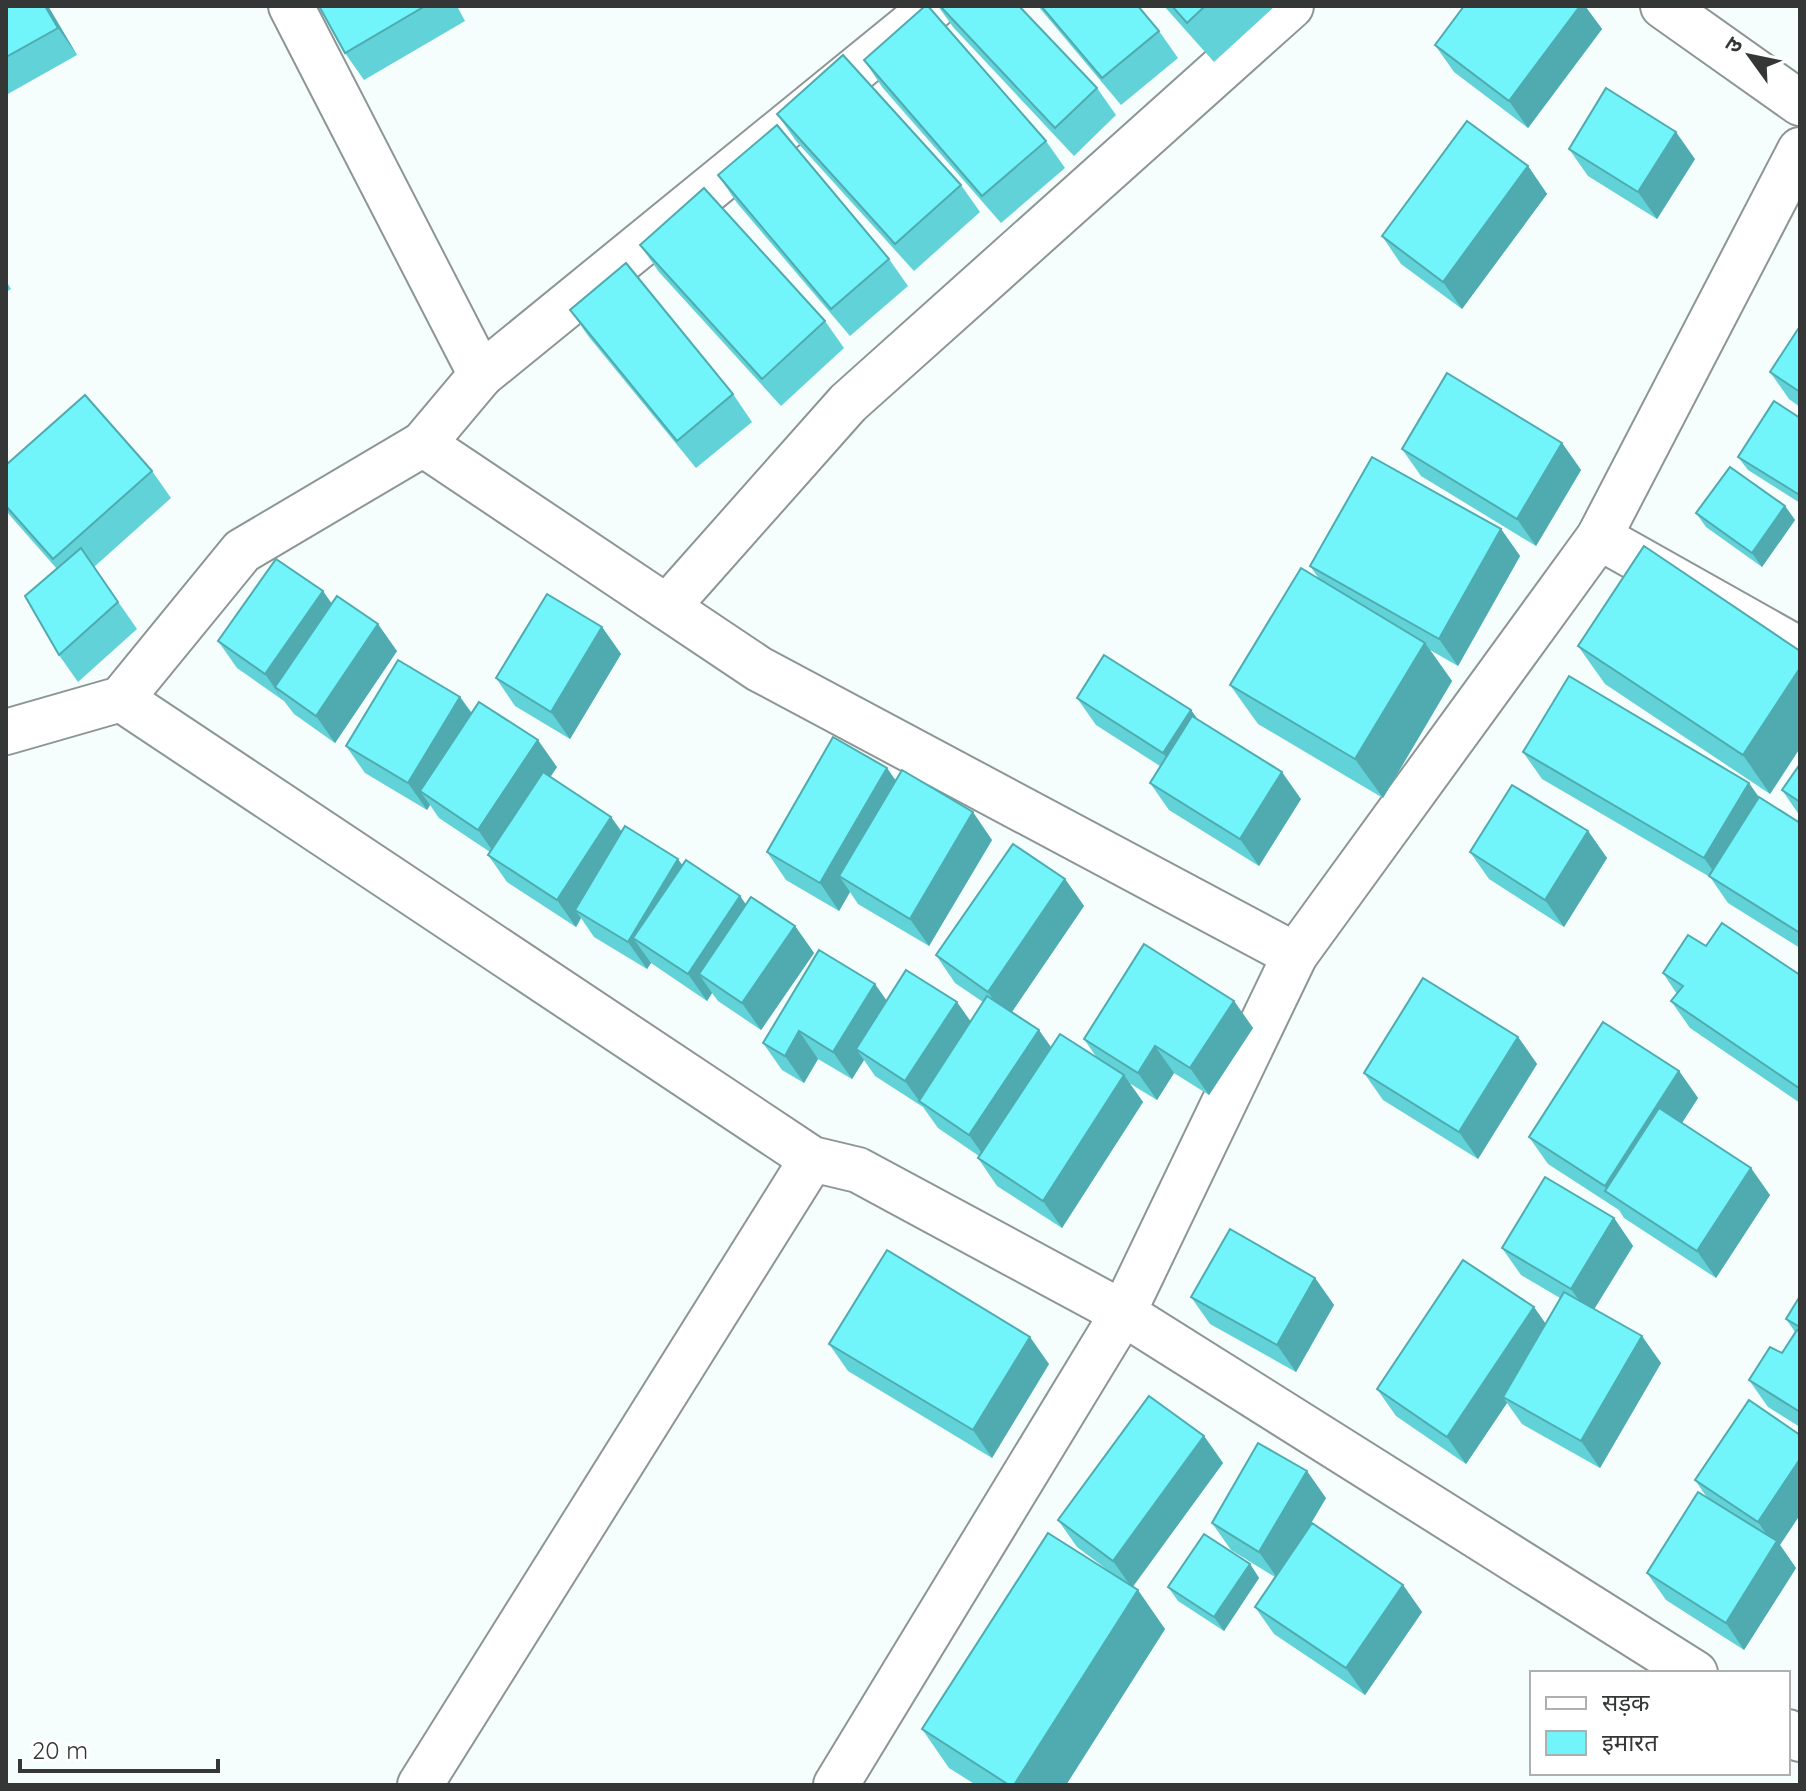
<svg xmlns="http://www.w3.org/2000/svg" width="1806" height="1791" viewBox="0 0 1806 1791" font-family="Quicksand,'Noto Sans Devanagari',sans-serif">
  <rect width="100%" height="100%" fill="#f5fdfd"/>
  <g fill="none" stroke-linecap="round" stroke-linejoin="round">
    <defs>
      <g id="minor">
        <polyline points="291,6 481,375 423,444 759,669 1295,955"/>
        <polyline points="1663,6 1800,103"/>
        <polyline points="481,375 934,6"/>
        <polyline points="1599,537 1800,650"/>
        <polyline points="667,607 848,403 1291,6"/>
        <polyline points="121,699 812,1159 858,1170 1123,1313 1695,1673"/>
        <polyline points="6,732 121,699 242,551 423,444"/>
        <polyline points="1788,1732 1800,1739"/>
        <polyline points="420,1785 812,1159"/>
        <polyline points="836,1785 1123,1313 1295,955 1599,537 1800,150"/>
      </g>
    </defs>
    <!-- minor casing -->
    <use href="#minor" stroke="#8e9595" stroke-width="48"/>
    <!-- minor -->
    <use href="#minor" stroke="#fff" stroke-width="44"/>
  </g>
  <!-- wall -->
  <g fill="#61d2d7">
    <polygon points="6,6 48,6 77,55 6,95"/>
    <polygon points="319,6 457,6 465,21 364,80 345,53"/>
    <polygon points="938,6 1019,6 1097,88 1116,115 1074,156 953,27"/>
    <polygon points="1038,6 1138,6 1159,31 1178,58 1121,105"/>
    <polygon points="1164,6 1275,6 1214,62"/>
    <polygon points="1464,6 1585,6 1602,29 1528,128 1454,72 1435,45"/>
    <polygon points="864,60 1046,141 1065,168 1001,223 882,87"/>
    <polygon points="777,114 961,185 980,212 914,271 796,141"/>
    <polygon points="1569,149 1695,159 1657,219 1588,176"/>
    <polygon points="1528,166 1547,194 1462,309 1401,264 1382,236"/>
    <polygon points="718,175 889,259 908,286 850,336 737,203"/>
    <polygon points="640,245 825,321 844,348 781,406 659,272"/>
    <polygon points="6,281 11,289 6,292"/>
    <polygon points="570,310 733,394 752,422 696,468 589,337"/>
    <polygon points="1800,326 1800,407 1789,399 1770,372"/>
    <polygon points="1800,418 1800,503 1748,470 1738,457"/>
    <polygon points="1562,443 1581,470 1536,546 1421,476 1402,449"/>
    <polygon points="6,465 152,471 171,498 94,567 137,629 78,682 59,655 57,569 6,511"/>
    <polygon points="1785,506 1795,520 1762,567 1706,527 1696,513"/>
    <polygon points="1501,529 1520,556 1458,666 1430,650 1452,681 1383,798 1258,724 1230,685 1320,580 1310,566"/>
    <polygon points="332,604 397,651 335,743 294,714 284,701 237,668 218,641"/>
    <polygon points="602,627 621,654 570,739 515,706 496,678"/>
    <polygon points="1578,646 1800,651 1800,748 1770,794 1605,684"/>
    <polygon points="460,697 472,713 557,767 550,777 611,817 622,832 740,896 746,905 795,926 814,953 761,1030 718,1001 712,993 707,1001 651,963 647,969 594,937 581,918 576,927 507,882 488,855 490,852 439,818 430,805 427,810 365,773 346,746"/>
    <polygon points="1077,698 1191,710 1198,720 1301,799 1259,866 1169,810 1150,783 1160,766 1096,725"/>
    <polygon points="1523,752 1760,797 1800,823 1800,948 1728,903 1710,877 1542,779"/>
    <polygon points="1800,764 1800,816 1782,790"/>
    <polygon points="896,780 992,840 929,946 858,904 850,892 839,911 786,880 767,852"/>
    <polygon points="1588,831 1607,858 1564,927 1489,879 1470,852"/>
    <polygon points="1065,879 1084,906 1012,1012 1051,1047 1097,1058 1084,1039 1234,1001 1253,1028 1209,1095 1174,1073 1157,1100 1129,1083 1143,1102 1062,1228 997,1186 978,1158 979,1156 938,1128 923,1107 875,1076 864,1060 852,1079 818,1059 804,1083 782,1070 763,1043 886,1001 970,1021 983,1002 955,983 936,955"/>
    <polygon points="1706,946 1800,975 1800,1103 1690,1028 1671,1001 1677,994 1663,973"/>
    <polygon points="1518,1037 1537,1064 1478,1159 1383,1100 1364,1073"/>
    <polygon points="1679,1071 1698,1098 1682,1123 1770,1195 1716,1278 1624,1218 1619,1210 1548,1164 1529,1137"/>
    <polygon points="1614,1218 1633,1246 1594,1309 1661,1363 1600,1468 1522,1424 1507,1403 1466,1464 1396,1416 1377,1389 1545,1324 1560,1298 1521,1275 1502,1248"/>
    <polygon points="1315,1278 1334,1305 1296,1372 1210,1324 1191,1297"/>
    <polygon points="1800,1296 1800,1427 1768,1407 1749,1380 1782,1353 1795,1332 1786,1319"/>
    <polygon points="829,1344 1049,1364 992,1458 848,1371"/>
    <polygon points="1749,1400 1780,1545 1796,1568 1744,1650 1666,1600 1647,1573 1708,1499 1695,1480"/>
    <polygon points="1204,1436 1223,1463 1132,1587 1165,1629 1066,1785 976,1785 949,1768 922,1729 1117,1577 1077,1547 1058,1520"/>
    <polygon points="1326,1498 1305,1533 1403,1585 1422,1612 1365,1695 1274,1634 1255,1607 1275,1577 1231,1550 1212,1523"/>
    <polygon points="1250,1564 1259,1578 1224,1631 1178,1601 1168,1587"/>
  </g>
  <!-- shaded-wall -->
  <g fill="#4fabaf">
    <polygon points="45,6 48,6 77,55 58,28"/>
    <polygon points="1580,6 1585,6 1602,29 1528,128 1509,101"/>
    <polygon points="1676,132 1695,159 1657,219 1638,192"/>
    <polygon points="1528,166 1547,194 1462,309 1443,282"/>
    <polygon points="1562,443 1581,470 1536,546 1517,519"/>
    <polygon points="1785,506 1795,520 1762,567 1752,553"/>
    <polygon points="1501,529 1520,556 1458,666 1439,639"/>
    <polygon points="323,591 342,618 275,687 284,701 265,674"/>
    <polygon points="378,624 397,651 335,743 316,716"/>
    <polygon points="602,627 621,654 570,739 551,712"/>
    <polygon points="1425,643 1452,681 1383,798 1355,759"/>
    <polygon points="1800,668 1800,748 1770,794 1743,755"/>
    <polygon points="460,697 479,724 420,791 430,805 427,810 408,783"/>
    <polygon points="1191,710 1210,737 1182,780 1163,753"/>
    <polygon points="538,740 557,767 497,857 478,830"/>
    <polygon points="887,768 906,795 839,876 850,892 839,911 820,883"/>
    <polygon points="1282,772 1301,799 1259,866 1240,839"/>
    <polygon points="1749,783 1768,810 1723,885 1704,858"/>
    <polygon points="973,812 992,840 929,946 910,919"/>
    <polygon points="611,817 630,844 575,910 581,918 576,927 557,900"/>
    <polygon points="1588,831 1607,858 1564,927 1545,900"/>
    <polygon points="678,859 697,886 633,938 651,963 647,969 628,942"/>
    <polygon points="1065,879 1084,906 1007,1019 988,992"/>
    <polygon points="740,896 759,923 699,974 712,993 707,1001 688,974"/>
    <polygon points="795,926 814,953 761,1030 742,1003"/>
    <polygon points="875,984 894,1011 856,1049 864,1060 852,1079 833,1052"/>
    <polygon points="1234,1001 1253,1028 1209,1095 1190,1068"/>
    <polygon points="957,1002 976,1029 920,1102 905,1081"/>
    <polygon points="1039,1030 1058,1057 988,1162 969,1135"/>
    <polygon points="799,1031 818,1059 804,1083 785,1056"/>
    <polygon points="1518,1037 1537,1064 1478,1159 1459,1132"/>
    <polygon points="1155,1046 1174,1073 1157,1100 1138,1073"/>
    <polygon points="1679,1071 1698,1098 1628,1206 1611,1195 1605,1186"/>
    <polygon points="1124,1075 1143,1102 1062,1228 1043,1201"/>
    <polygon points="1751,1168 1770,1195 1716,1278 1697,1251"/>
    <polygon points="1614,1218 1633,1246 1590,1316 1571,1289"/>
    <polygon points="1315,1278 1334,1305 1296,1372 1277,1345"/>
    <polygon points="1534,1307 1553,1334 1503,1397 1507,1403 1466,1464 1447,1437"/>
    <polygon points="1642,1336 1661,1363 1600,1468 1581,1441"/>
    <polygon points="1030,1337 1049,1364 992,1458 973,1430"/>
    <polygon points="1204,1436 1223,1463 1132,1588 1113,1561"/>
    <polygon points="1800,1459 1800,1515 1780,1545 1796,1568 1744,1650 1726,1623 1774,1545 1758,1522"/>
    <polygon points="1307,1471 1326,1498 1278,1579 1259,1552"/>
    <polygon points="1250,1564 1259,1578 1224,1631 1214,1617"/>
    <polygon points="1403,1585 1422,1612 1365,1695 1346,1668"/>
    <polygon points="1138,1590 1165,1629 1066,1785 1014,1785"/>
  </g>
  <!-- building -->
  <g fill="#71f4fa" stroke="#4fabaf" stroke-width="2">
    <polygon points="6,6 45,6 58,28 6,57"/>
    <polygon points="319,6 425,6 345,53"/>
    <polygon points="925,6 928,6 1046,141 982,196 864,60"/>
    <polygon points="940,6 1019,6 1097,88 1055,128"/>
    <polygon points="1041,6 1138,6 1159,31 1102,78"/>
    <polygon points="1172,6 1205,6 1187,23"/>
    <polygon points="1464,6 1580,6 1509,101 1435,45"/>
    <polygon points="843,55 961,185 895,244 777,114"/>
    <polygon points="1606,88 1676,132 1638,192 1569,149"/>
    <polygon points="1467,121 1528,166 1443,282 1382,236"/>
    <polygon points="777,125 889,259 831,309 718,175"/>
    <polygon points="704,188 825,321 762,379 640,245"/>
    <polygon points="626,263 733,394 677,441 570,310"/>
    <polygon points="1800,326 1800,392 1770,372"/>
    <polygon points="1447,373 1562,443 1517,519 1402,449"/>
    <polygon points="85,395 152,471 53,559 6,506 6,465"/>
    <polygon points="1774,401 1800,418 1800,492 1798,494 1738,457"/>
    <polygon points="1372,457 1501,529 1439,639 1310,566"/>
    <polygon points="1730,467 1785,506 1752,553 1696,513"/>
    <polygon points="1644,546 1800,651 1800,668 1743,755 1578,646"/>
    <polygon points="81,548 118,602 59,655 25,596"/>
    <polygon points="276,559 323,591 265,674 218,641"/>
    <polygon points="1301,568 1425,643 1355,759 1230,685"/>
    <polygon points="547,594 602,627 551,712 496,678"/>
    <polygon points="337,596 378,624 316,716 275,687"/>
    <polygon points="1104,655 1191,710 1163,753 1077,698"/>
    <polygon points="398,660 460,697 408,783 346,746"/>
    <polygon points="1569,676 1749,783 1704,858 1523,752"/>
    <polygon points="479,702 538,740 478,830 420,791"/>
    <polygon points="1192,716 1282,772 1240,839 1150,783"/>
    <polygon points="833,737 887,768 820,883 767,852"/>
    <polygon points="1800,764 1800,802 1782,790"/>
    <polygon points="902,770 973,812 910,919 839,876"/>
    <polygon points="543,772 611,817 557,900 488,855"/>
    <polygon points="1512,785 1588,831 1545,900 1470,852"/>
    <polygon points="1759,797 1800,823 1800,933 1709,876"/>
    <polygon points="625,826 678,859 628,942 575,910"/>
    <polygon points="1013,844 1065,879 988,992 936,955"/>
    <polygon points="686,860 740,896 688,974 633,938"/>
    <polygon points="751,897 795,926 742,1003 699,974"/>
    <polygon points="1722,923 1800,975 1799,1088 1671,1001 1683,986 1663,973 1688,935 1706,946"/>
    <polygon points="1144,944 1234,1001 1190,1068 1155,1046 1138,1073 1084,1039"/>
    <polygon points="819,950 875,984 833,1052 799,1031 785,1056 763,1043"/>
    <polygon points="906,970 957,1002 905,1081 856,1049"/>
    <polygon points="1423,978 1518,1037 1459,1132 1364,1073"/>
    <polygon points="987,996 1039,1030 969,1135 919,1101"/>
    <polygon points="1603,1022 1679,1071 1605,1186 1529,1137"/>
    <polygon points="1060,1034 1124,1075 1043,1201 978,1158"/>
    <polygon points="1659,1108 1751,1168 1697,1251 1605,1191"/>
    <polygon points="1545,1177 1614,1218 1571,1289 1502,1248"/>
    <polygon points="1230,1229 1315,1278 1277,1345 1191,1297"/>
    <polygon points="887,1250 1030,1337 973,1430 829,1344"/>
    <polygon points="1463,1260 1534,1307 1447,1437 1377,1389"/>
    <polygon points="1564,1292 1642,1336 1581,1441 1503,1397"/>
    <polygon points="1800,1296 1800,1327 1786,1319"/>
    <polygon points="1797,1330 1800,1331 1800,1412 1749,1380 1770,1347 1782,1353"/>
    <polygon points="1149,1396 1204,1436 1113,1561 1058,1520"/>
    <polygon points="1749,1400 1800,1435 1800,1459 1758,1522 1695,1480"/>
    <polygon points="1258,1443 1307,1471 1259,1552 1212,1523"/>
    <polygon points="1698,1492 1777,1541 1726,1623 1647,1573"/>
    <polygon points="1312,1523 1403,1585 1346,1668 1255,1607"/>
    <polygon points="1048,1533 1138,1590 1014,1785 1009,1785 922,1729"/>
    <polygon points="1204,1534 1250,1564 1214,1617 1168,1587"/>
  </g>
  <!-- border -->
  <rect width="1806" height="1791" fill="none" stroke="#353737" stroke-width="16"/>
  <!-- legend -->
  <rect x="1530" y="1671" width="260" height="104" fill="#ffffff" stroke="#aeafaf" stroke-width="2"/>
  <rect x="1546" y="1697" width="40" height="12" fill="#ffffff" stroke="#aeafaf" stroke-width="2"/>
  <text x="1602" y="1711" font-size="24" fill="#353737">सड़क</text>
  <rect x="1546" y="1731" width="40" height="24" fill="#71f4fa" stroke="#aeafaf" stroke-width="2"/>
  <text x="1602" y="1751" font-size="24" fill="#353737">इमारत</text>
  <!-- north arrow -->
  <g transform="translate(1750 56) rotate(303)" stroke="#ffffff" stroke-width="6" paint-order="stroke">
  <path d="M0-6L14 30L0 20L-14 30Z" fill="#353737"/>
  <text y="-12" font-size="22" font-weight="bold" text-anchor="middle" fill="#353737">उ</text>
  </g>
  <!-- scale -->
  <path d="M20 1759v12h198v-12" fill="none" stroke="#353737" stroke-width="4"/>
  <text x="32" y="1759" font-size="24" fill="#353737" stroke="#ffffff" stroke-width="6" paint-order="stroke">20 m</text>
</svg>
